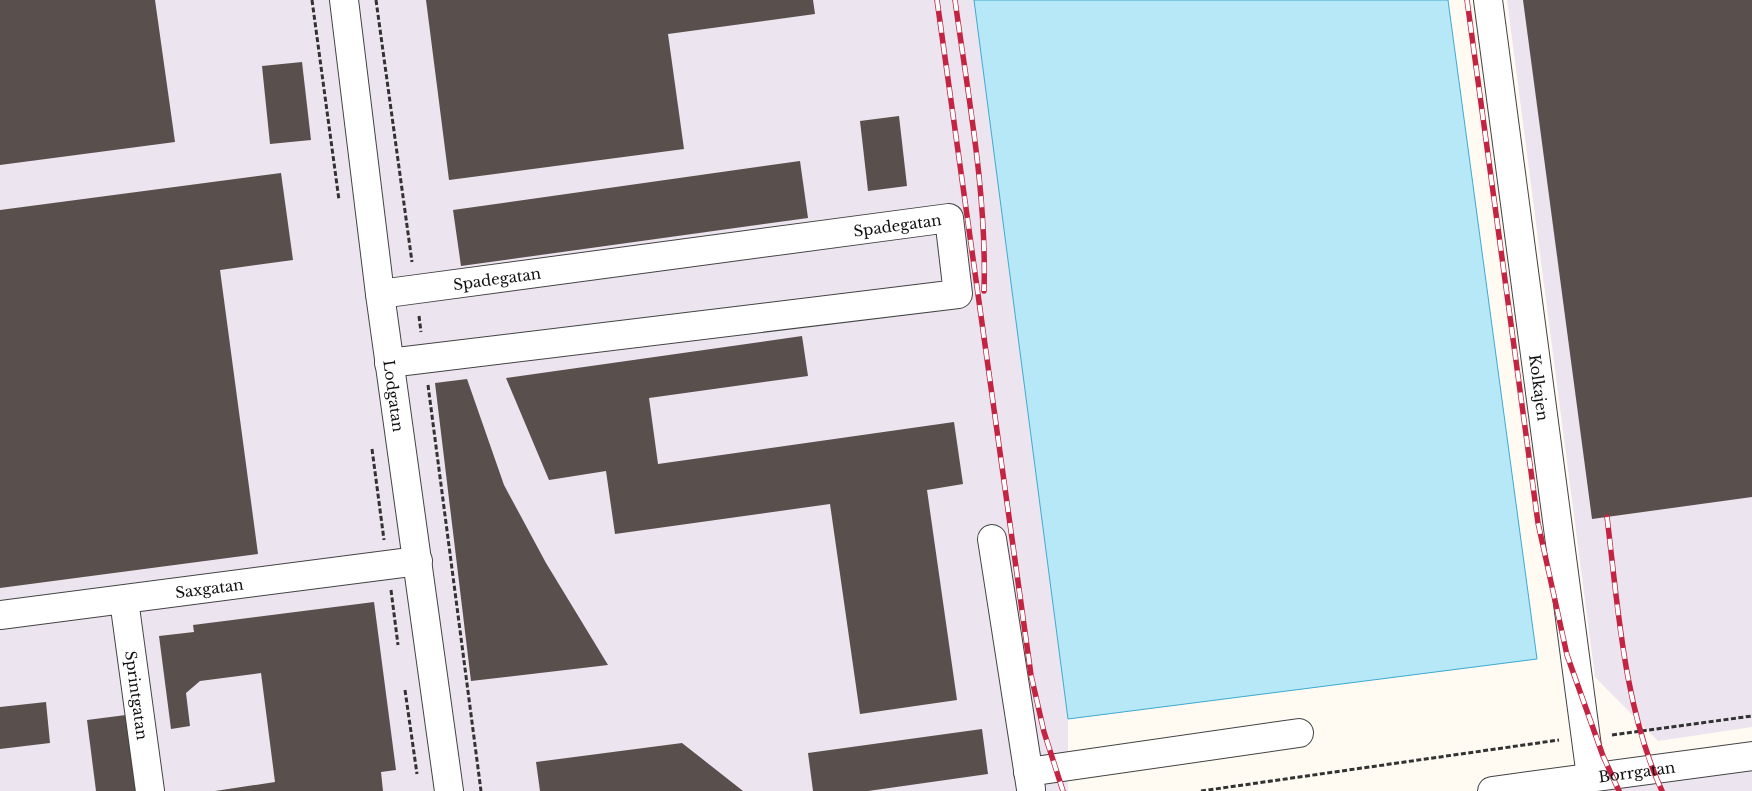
<svg xmlns="http://www.w3.org/2000/svg" width="1752" height="791" viewBox="0 0 1752 791" font-family="'Libre Baskerville',serif">
  <rect width="100%" height="100%" fill="#fffbf3"/>
  <!-- industrial -->
  <g fill="#ece4ee">
    <polygon points="0,0 974,0 1068,719 1068,791 0,791"/>
    <polygon points="1507,0 1752,0 1752,727 1658,741 1595,677"/>
    <polygon points="1752,756 1752,791 1492,791"/>
  </g>
  <!-- water -->
  <polygon fill="#b6e8f7" stroke="#3caad0" points="974,0 1448,0 1537,659 1068,719"/>
  <!-- building -->
  <g fill="#594f4c">
    <polygon points="0,0 155,0 175,142 0,165"/>
    <polygon points="426,0 813,0 815,14 668,34 684,149 449,180"/>
    <polygon points="1523,0 1752,0 1752,497 1592,519"/>
    <polygon points="302,62 311,140 270,144 262,66"/>
    <polygon points="899,116 907,186 868,191 860,121"/>
    <polygon points="800,161 808,218 461,266 453,210"/>
    <polygon points="281,173 293,260 220,270 258,554 0,588 0,210"/>
    <polygon points="802,336 808,376 649,398 658,464 954,422 963,484 927,490 957,700 860,714 830,504 615,534 606,471 549,480 506,378"/>
    <polygon points="467,379 504,485 546,563 608,665 471,681 435,383"/>
    <polygon points="374,602 396,770 381,772 383,791 215,791 275,782 261,673 200,681 186,693 190,726 171,729 159,636 194,632 193,625"/>
    <polygon points="46,702 50,743 0,749 0,707"/>
    <polygon points="126,715 136,791 96,791 87,720"/>
    <polygon points="982,729 988,774 868,791 813,791 808,753"/>
    <polygon points="682,743 743,791 540,791 536,762"/>
  </g>
  <g fill="none" stroke-linecap="round" stroke-linejoin="round">
    <defs>
      <g id="minor">
        <path id="s1" d="M344,0L380,294L449,791"/>
        <path id="s2" d="M1488,0L1591,777"/>
        <path id="s3" d="M380,294L949,218L958,294L389,363"/>
        <polyline points="992,539 1031,789"/>
        <path id="s4" d="M124,600L150,791"/>
        <path id="s5" d="M0,615L418,561"/>
        <polyline points="1028,772 1299,733"/>
        <path id="s6" d="M1492,791L1752,756"/>
      </g>
    </defs>
    <!-- minor casing -->
    <use href="#minor" stroke="#434343" stroke-width="30"/>
    <!-- path -->
    <g stroke="#323232" stroke-width="3" stroke-dasharray="5 2.5" stroke-linecap="butt">
      <polyline points="312,0 339,200"/>
      <polyline points="376,0 412,262"/>
      <polyline points="419,316 421,332"/>
      <polyline points="428,385 481,791"/>
      <polyline points="372,449 384,540"/>
      <polyline points="391,590 398,645"/>
      <polyline points="405,690 417,774"/>
      <polyline points="1612,735 1752,716"/>
      <polyline points="1201,791 1559,740"/>
    </g>
    <!-- minor -->
    <use href="#minor" stroke="#fff" stroke-width="28"/>
    <defs>
      <g id="rail">
        <polyline points="937,0 1031,675 1044,732 1063,791"/>
        <path d="M955,0C968,96 987,194 984,291"/>
        <polyline points="1467,0 1538,523 1567,655 1603,756 1619,791"/>
        <path d="M1607,517C1618,607 1624,708 1662,791"/>
      </g>
    </defs>
    <!-- rail casing -->
    <use href="#rail" stroke="#c32442" stroke-width="5.5"/>
    <!-- rail -->
    <use href="#rail" stroke="#fff" stroke-width="4" stroke-dasharray="11" stroke-linecap="butt"/>
  </g>
  <g text-anchor="middle" dominant-baseline="central" stroke-width="5" stroke-linejoin="round" paint-order="stroke">
    <!-- street labels -->
    <g font-size="15" fill="#101010" stroke="#fff">
      <text stroke="none"><textPath href="#s3" startOffset="522">Spadegatan</textPath></text>
      <text stroke="none"><textPath href="#s3" startOffset="118">Spadegatan</textPath></text>
      <text stroke="none"><textPath href="#s2" startOffset="391">Kolkajen</textPath></text>
      <text stroke="none"><textPath href="#s1" startOffset="399">Lodgatan</textPath></text>
      <text stroke="none"><textPath href="#s5" startOffset="211">Saxgatan</textPath></text>
      <text stroke="none"><textPath href="#s4" startOffset="96">Sprintgatan</textPath></text>
      <text stroke="none"><textPath href="#s6" startOffset="146">Borrgatan</textPath></text>
    </g>
  </g>
</svg>
